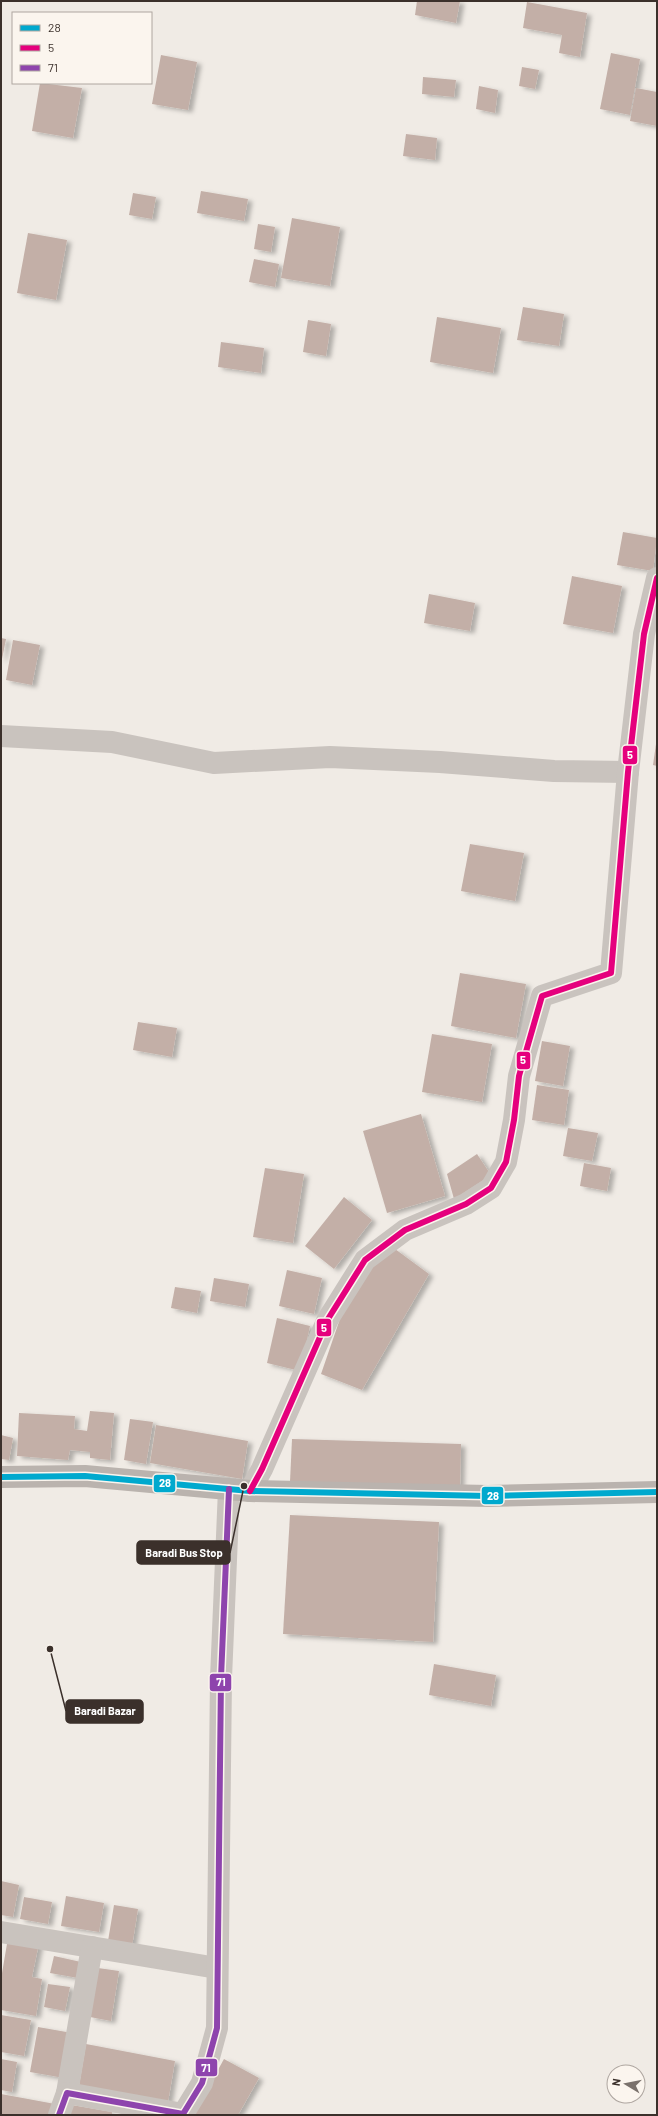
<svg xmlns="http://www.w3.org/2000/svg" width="658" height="2116" viewBox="0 0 658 2116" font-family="Barlow,sans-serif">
  <defs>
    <filter id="shadow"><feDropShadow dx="4.5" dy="2.5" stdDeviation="2" flood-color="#0004"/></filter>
  </defs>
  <rect width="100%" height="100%" fill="#f0ebe5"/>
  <!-- building -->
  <g fill="#c3afa7" filter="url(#shadow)">
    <polygon points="417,1 460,1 456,23 415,15"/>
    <polygon points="527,2 587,13 580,57 559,53 562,35 523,28"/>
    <polygon points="611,53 640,59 630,115 600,109"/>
    <polygon points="161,55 197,62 188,110 152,104"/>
    <polygon points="522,67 539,70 535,89 519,86"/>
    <polygon points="423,77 456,80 454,97 422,94"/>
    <polygon points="40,83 82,88 73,138 32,131"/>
    <polygon points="479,86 498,90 495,113 476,109"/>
    <polygon points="636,88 657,92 657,126 630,121"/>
    <polygon points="406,134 437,138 435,160 403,156"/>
    <polygon points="201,191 248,199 244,221 197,213"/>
    <polygon points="133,193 156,197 152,219 129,215"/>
    <polygon points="292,218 340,227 330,286 281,278"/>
    <polygon points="258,224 275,227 271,252 254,249"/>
    <polygon points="28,233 67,240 56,300 17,293"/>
    <polygon points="254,259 279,264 275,287 249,282"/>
    <polygon points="523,307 564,314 559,346 517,340"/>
    <polygon points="437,317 501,328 493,373 430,362"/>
    <polygon points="308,320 331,324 326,356 303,352"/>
    <polygon points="221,342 264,348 261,373 218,367"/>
    <polygon points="623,532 657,538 653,571 617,565"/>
    <polygon points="572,576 622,586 613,633 563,624"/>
    <polygon points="429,594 475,603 470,631 424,623"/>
    <polygon points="1,638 6,639 2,659 1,659"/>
    <polygon points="13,640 40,645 32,685 6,680"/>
    <polygon points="656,744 657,744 657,766 653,765"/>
    <polygon points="470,844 524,853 515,901 461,891"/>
    <polygon points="460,973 526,984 516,1038 451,1026"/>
    <polygon points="138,1022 177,1028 172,1057 133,1050"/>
    <polygon points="432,1034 492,1044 482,1102 422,1092"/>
    <polygon points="542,1041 570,1046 563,1086 535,1081"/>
    <polygon points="537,1085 569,1090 564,1125 532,1120"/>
    <polygon points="421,1114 445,1196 387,1213 363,1131"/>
    <polygon points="568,1128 598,1133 592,1161 563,1156"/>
    <polygon points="477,1154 491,1175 454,1199 447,1174"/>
    <polygon points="584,1163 611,1168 607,1191 580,1186"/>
    <polygon points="265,1168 304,1174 293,1243 253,1237"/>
    <polygon points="344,1197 372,1220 334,1269 305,1246"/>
    <polygon points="395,1249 429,1274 362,1390 321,1374 342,1313 367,1270"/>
    <polygon points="287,1270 322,1278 314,1314 279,1306"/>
    <polygon points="214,1278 249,1284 245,1307 210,1301"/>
    <polygon points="175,1287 201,1291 197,1313 171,1308"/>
    <polygon points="277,1318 310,1326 300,1371 267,1363"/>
    <polygon points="90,1411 114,1413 110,1460 90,1458 90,1452 70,1450 68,1460 17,1456 19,1413 75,1416 74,1429 87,1431"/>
    <polygon points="130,1419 153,1422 146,1464 124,1460"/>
    <polygon points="156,1425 248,1441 242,1479 150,1463"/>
    <polygon points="1,1435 13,1438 9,1460 1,1459"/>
    <polygon points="292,1439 461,1444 460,1487 290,1482"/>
    <polygon points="290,1515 439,1522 433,1642 283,1634"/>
    <polygon points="434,1664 496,1675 491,1706 429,1695"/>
    <polygon points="1,1881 19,1885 13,1917 1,1915"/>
    <polygon points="66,1896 104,1903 99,1932 61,1926"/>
    <polygon points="24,1897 52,1902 48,1924 20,1919"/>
    <polygon points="114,1905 138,1909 132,1946 108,1941"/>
    <polygon points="8,1938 39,1943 32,1977 42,1979 36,2016 1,2010 1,1979"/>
    <polygon points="54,1956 81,1962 78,1978 50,1973"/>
    <polygon points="98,1968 119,1971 111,2021 90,2017"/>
    <polygon points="48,1984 70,1987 65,2011 44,2007"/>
    <polygon points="1,2015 31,2020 24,2056 1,2052"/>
    <polygon points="38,2027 72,2033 64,2078 30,2072"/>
    <polygon points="86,2044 175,2061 168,2102 79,2086"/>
    <polygon points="1,2059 17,2062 12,2092 1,2090"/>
    <polygon points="224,2059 259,2078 238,2115 193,2115"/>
    <polygon points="1,2094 55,2104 53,2115 1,2115"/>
    <polygon points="72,2105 112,2112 112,2115 70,2115"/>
  </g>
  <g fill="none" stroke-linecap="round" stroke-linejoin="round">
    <!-- street -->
    <g stroke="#c9c3be" stroke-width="22">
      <polyline points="1,736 112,742 214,763 330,757 440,762 554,771 628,772"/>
      <polyline points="250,1491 262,1469 328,1319 365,1260 405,1230 466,1204 491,1188 506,1162 514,1120 519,1076 542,996 611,973 628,772 644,634 657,578"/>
      <polyline points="1,1932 217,1968"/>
      <polyline points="67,2093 92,1947"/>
      <polyline points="59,2115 67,2093 183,2114 202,2083 217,2028 221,1678 229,1489"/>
    </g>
    <!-- secondary -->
    <polyline stroke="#bab3ae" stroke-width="22" points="1,1477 85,1476 250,1491 488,1496 657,1492"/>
    <defs>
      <polyline id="bus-1" points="1,1477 85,1476 250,1491 488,1496 657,1492"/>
      <polyline id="bus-2" points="250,1491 262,1469 328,1319 365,1260 405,1230 466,1204 491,1188 506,1162 514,1120 519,1076 542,996 611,973 628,772 644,634 657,578"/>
      <polyline id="bus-3" points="59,2115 67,2093 183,2114 202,2083 217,2028 221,1678 229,1489"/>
    </defs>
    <!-- bus-1 casing -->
    <use href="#bus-1" stroke="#fbf5ee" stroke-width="9"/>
    <!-- bus-2 casing -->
    <use href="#bus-2" stroke="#fbf5ee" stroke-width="9"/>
    <!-- bus-3 casing -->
    <use href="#bus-3" stroke="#fbf5ee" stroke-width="9"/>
    <!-- bus-1 -->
    <use href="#bus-1" stroke="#00a9ce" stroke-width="6"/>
    <!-- bus-2 -->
    <use href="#bus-2" stroke="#e5007d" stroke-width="6"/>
    <!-- bus-3 -->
    <use href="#bus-3" stroke="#8e44ad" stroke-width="6"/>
  </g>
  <!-- callouts -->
  <path fill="none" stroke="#3b302b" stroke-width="1.5" d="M244 1486L230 1553M50 1649L66 1711"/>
  <g fill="#3b302b" stroke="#fbf5ee" stroke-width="1.5">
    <circle cx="244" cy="1486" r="4"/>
    <circle cx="50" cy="1649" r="4"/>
  </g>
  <g fill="#3b302b" stroke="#3b302b" stroke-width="1.5">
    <rect x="137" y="1541" width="93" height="23" rx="4"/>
    <rect x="66" y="1700" width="77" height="23" rx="4"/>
  </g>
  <g font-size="11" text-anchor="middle" font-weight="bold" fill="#fff">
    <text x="184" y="1557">Baradi Bus Stop</text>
    <text x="105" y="1715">Baradi Bazar</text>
  </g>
  <g stroke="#fbf5ee" stroke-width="1.5">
    <rect x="622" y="745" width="16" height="20" rx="4" fill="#e5007d"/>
    <rect x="516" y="1051" width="15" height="19" rx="4" fill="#e5007d"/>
    <rect x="316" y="1318" width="16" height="19" rx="4" fill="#e5007d"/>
    <rect x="153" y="1474" width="23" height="19" rx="4" fill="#00a9ce"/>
    <rect x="481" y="1486" width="23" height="19" rx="4" fill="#00a9ce"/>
    <rect x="209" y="1673" width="23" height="19" rx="4" fill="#8e44ad"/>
    <rect x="195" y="2058" width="23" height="19" rx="4" fill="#8e44ad"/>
  </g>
  <g font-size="11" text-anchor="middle" font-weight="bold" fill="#fff">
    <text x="630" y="759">5</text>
    <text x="523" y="1064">5</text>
    <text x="324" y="1332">5</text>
    <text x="165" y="1487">28</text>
    <text x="493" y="1500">28</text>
    <text x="221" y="1686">71</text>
    <text x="206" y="2072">71</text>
  </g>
  <!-- border -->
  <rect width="658" height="2116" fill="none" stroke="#3b302b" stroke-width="4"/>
  <!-- legend -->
  <rect x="12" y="12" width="140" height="72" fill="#fbf5ee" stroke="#aea6a0"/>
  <rect x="20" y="25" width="20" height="6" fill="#00a9ce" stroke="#aea6a0"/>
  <text x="48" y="32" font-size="12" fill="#3b302b">28</text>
  <rect x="20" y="45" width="20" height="6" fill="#e5007d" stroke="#aea6a0"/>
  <text x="48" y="52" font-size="12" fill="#3b302b">5</text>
  <rect x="20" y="65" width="20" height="6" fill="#8e44ad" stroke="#aea6a0"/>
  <text x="48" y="72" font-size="12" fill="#3b302b">71</text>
  <!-- north arrow -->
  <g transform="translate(626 2084) rotate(280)"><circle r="19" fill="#fbf5ee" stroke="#aea6a0"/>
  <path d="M0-3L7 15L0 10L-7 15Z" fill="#7a716c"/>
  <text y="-6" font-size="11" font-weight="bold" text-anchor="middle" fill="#3b302b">N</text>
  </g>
</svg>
